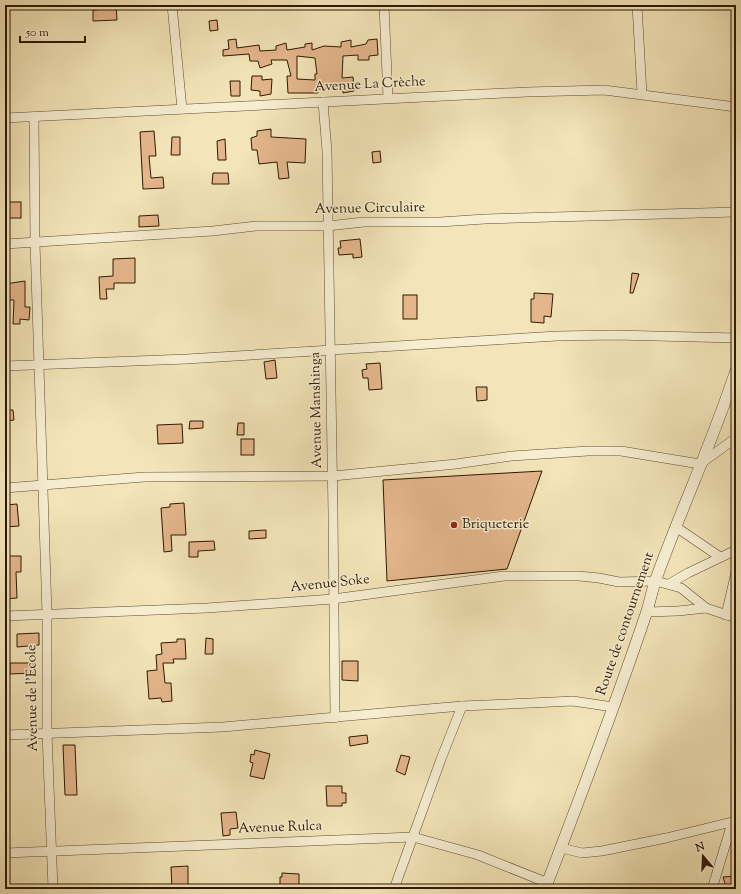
<svg xmlns="http://www.w3.org/2000/svg" width="741" height="894" viewBox="0 0 741 894" font-family="'Sorts Mill Goudy',serif">
  <rect width="100%" height="100%" fill="#f3e5b9"/>
  <filter id="stains"><feTurbulence type="fractalNoise" baseFrequency=".005" numOctaves="4"/><feColorMatrix values="0 0 0 0 .2 0 0 0 0 .09 0 0 0 0 .02 0 0 0 .5 -.17"/></filter>
  <radialGradient id="worn" r=".72"><stop offset=".6" stop-color="#630" stop-opacity="0"/><stop offset="1" stop-color="#630" stop-opacity=".3"/></radialGradient>
  <!-- building -->
  <g fill="#e5b68c" stroke="#2e1800" fill-rule="evenodd">
    <polygon points="116,5 117,20 93,21 93,10 97,10 97,6"/>
    <polygon points="217,20 218,30 210,31 209,21"/>
    <path d="M236,39L237,48L259,45L260,51L276,50V46L286,43L287,50L305,47V44L312,43V50L324,46L341,47V42L351,40V47L366,44L368,40L377,39L378,55L369,56V60H358V55L343,56L342,78L353,77L354,91L343,93V88L317,89L318,93H288L287,76H291L287,60H271L272,64L260,68L258,61H250L249,54L223,56V50L229,49L228,40ZM297,56L315,58L317,74H315V80L297,79Z"/>
    <polygon points="252,76 262,76 262,80 272,79 271,94 260,96 260,91 251,90"/>
    <polygon points="230,81 240,81 240,96 231,96"/>
    <polygon points="271,129 271,137 306,139 305,163 287,162 289,178 279,179 277,162 259,164 257,150 252,150 251,138 257,136 257,131"/>
    <polygon points="154,131 156,156 149,156 151,178 163,177 164,188 143,189 140,132"/>
    <polygon points="172,137 180,137 180,155 171,155"/>
    <polygon points="225,139 226,160 218,160 217,141"/>
    <polygon points="380,151 381,162 373,163 372,152"/>
    <polygon points="213,173 228,173 229,184 212,184"/>
    <rect x="5" y="202" width="16" height="16"/>
    <polygon points="158,215 159,226 139,227 139,216"/>
    <polygon points="360,239 362,257 353,258 353,254 339,255 338,248 341,248 340,241"/>
    <polygon points="135,258 135,283 114,283 114,289 106,289 107,299 100,299 99,277 113,276 113,259"/>
    <polygon points="632,273 639,274 633,293 630,293"/>
    <polygon points="25,281 25,307 30,307 29,320 20,319 20,324 13,324 14,300 5,300 5,284"/>
    <polygon points="534,293 553,294 551,317 544,316 544,323 531,322 531,299 534,299"/>
    <rect x="403" y="295" width="14" height="24"/>
    <polygon points="275,360 277,378 266,379 264,362"/>
    <polygon points="380,363 382,389 369,390 368,378 363,378 362,370 367,369 366,364"/>
    <polygon points="476,387 487,387 487,400 477,401"/>
    <polygon points="5,410 13,410 14,420 5,421"/>
    <polygon points="190,421 203,421 203,428 189,429"/>
    <polygon points="238,423 244,423 244,435 237,435"/>
    <polygon points="182,424 183,443 158,444 157,425"/>
    <rect x="241" y="439" width="13" height="16"/>
    <polygon points="542,471 507,569 387,581 383,480"/>
    <polygon points="184,503 186,535 171,535 172,551 164,552 161,508 170,507 170,504"/>
    <polygon points="17,504 19,526 5,527 5,505"/>
    <polygon points="266,530 266,538 249,539 249,531"/>
    <polygon points="214,541 215,550 198,551 198,557 189,557 189,542"/>
    <polygon points="5,556 21,556 21,572 16,572 17,598 5,599"/>
    <polygon points="39,633 39,645 17,647 17,634"/>
    <polygon points="206,638 213,639 213,654 205,654"/>
    <polygon points="177,639 185,639 186,659 173,659 174,663 163,663 165,683 171,683 172,701 162,702 161,698 149,699 147,671 157,670 156,655 162,654 161,643 177,642"/>
    <polygon points="342,661 358,661 358,681 342,680"/>
    <polygon points="10,663 34,663 33,673 10,674"/>
    <polygon points="367,735 368,743 350,746 349,737"/>
    <polygon points="63,745 75,745 77,795 65,795"/>
    <polygon points="255,750 270,754 264,779 250,776 253,763 250,762 251,754 254,755"/>
    <polygon points="401,755 410,757 405,775 396,771"/>
    <polygon points="326,786 342,786 342,793 346,793 346,803 342,803 342,806 327,806"/>
    <polygon points="236,812 238,828 230,829 230,835 223,836 221,813"/>
    <polygon points="188,866 188,889 172,889 171,867"/>
    <polygon points="282,873 299,874 299,886 294,886 294,889 280,889 280,877 282,877"/>
    <polygon points="736,876 736,889 726,887 723,877"/>
  </g>
  <g fill="none" stroke-linecap="round" stroke-linejoin="round">
    <defs>
      <g id="minor">
        <polyline points="172,5 182,109"/>
        <polyline points="384,5 388,98"/>
        <polyline points="637,5 642,94"/>
        <polyline points="323,102 327,151 333,513 335,718"/>
        <polyline points="34,117 35,243 47,614 47,733 53,889"/>
        <polyline points="5,118 527,92 604,90 736,107"/>
        <polyline points="5,244 213,231 256,226 328,226 364,222 440,222 485,219 736,212"/>
        <polyline points="5,366 187,359 557,336 615,335 736,338"/>
        <polyline points="5,488 144,477 333,476 456,464 512,456 588,451 621,451 700,464 736,438"/>
        <polyline points="676,527 720,557"/>
        <polyline points="669,584 688,573 736,550"/>
        <polyline points="647,612 678,611 706,608 736,618"/>
        <polyline points="726,615 736,572"/>
        <polyline points="5,616 207,608 333,599 504,576 579,576 599,578 619,582 656,581 681,588 706,608"/>
        <polyline points="5,735 223,727 462,706 553,702 573,701 613,707"/>
        <polyline points="561,848 582,853 602,851 666,838 736,821"/>
        <polyline points="5,853 413,837 478,855 548,883"/>
        <polyline points="394,889 441,759 462,706"/>
        <polyline points="712,889 732,823"/>
      </g>
      <path id="tertiary" d="M545,889C580,798 615,706 646,614C650,602 652,590 656,579C681,509 713,441 736,370"/>
    </defs>
    <!-- minor casing -->
    <use href="#minor" stroke="#5f4b2e" stroke-width="10"/>
    <!-- tertiary casing -->
    <use href="#tertiary" stroke="#5f4b2e" stroke-width="12"/>
    <!-- minor -->
    <use href="#minor" stroke="#f7eed2" stroke-width="9"/>
    <!-- tertiary -->
    <use href="#tertiary" stroke="#f7eed2" stroke-width="11"/>
  </g>
  <!-- markers -->
  <circle fill="#8f2418" stroke="#f7eed2" stroke-width="1.5" cx="454" cy="525" r="4"/>
  <g text-anchor="middle" dominant-baseline="central" stroke-width="3" stroke-linejoin="round" paint-order="stroke">
    <!-- street labels -->
    <g font-size="14" fill="#2e1800" stroke="#f7eed2">
      <text transform="translate(370 85) rotate(-3)">Avenue La Crèche</text>
      <text transform="translate(370 209) rotate(-1)">Avenue Circulaire</text>
      <text transform="translate(317 410) rotate(-91)">Avenue Manshinga</text>
      <text transform="translate(330 584) rotate(-6)">Avenue Soke</text>
      <text transform="translate(626 624) rotate(-71)">Route de contournement</text>
      <text transform="translate(33 698) rotate(-91)">Avenue de l'Ecole</text>
      <text transform="translate(280 828) rotate(-2)">Avenue Rulca</text>
    </g>
    <!-- poi labels -->
    <g font-size="14" fill="#2e1800" stroke="#f7eed2" text-anchor="start">
      <text x="462" y="525">Briqueterie</text>
    </g>
  </g>
  <!-- margin -->
  <rect width="741" height="894" fill="none" stroke="#f3e5b9" stroke-width="20"/>
  <rect x="6" y="6" width="729" height="882" fill="none" stroke="#2e1800" stroke-width="2"/>
  <rect x="10" y="10" width="721" height="874" fill="none" stroke="#2e1800"/>
  <!-- north arrow -->
  <g transform="translate(703 856) rotate(341)" stroke="#f7eed2" stroke-width="3" paint-order="stroke">
  <path d="M0-3L7 15L0 10L-7 15Z" fill="#2e1800"/>
  <text y="-6" font-size="11" font-weight="bold" text-anchor="middle" fill="#2e1800">N</text>
  </g>
  <!-- scale -->
  <path d="M20 36v6h65v-6" fill="none" stroke="#2e1800" stroke-width="2"/>
  <text x="26" y="36" font-size="12" fill="#2e1800" stroke="#f7eed2" stroke-width="3" paint-order="stroke">50 m</text>
  <rect width="100%" height="100%" filter="url(#stains)"/>
  <rect width="100%" height="100%" fill="url(#worn)"/>
</svg>
